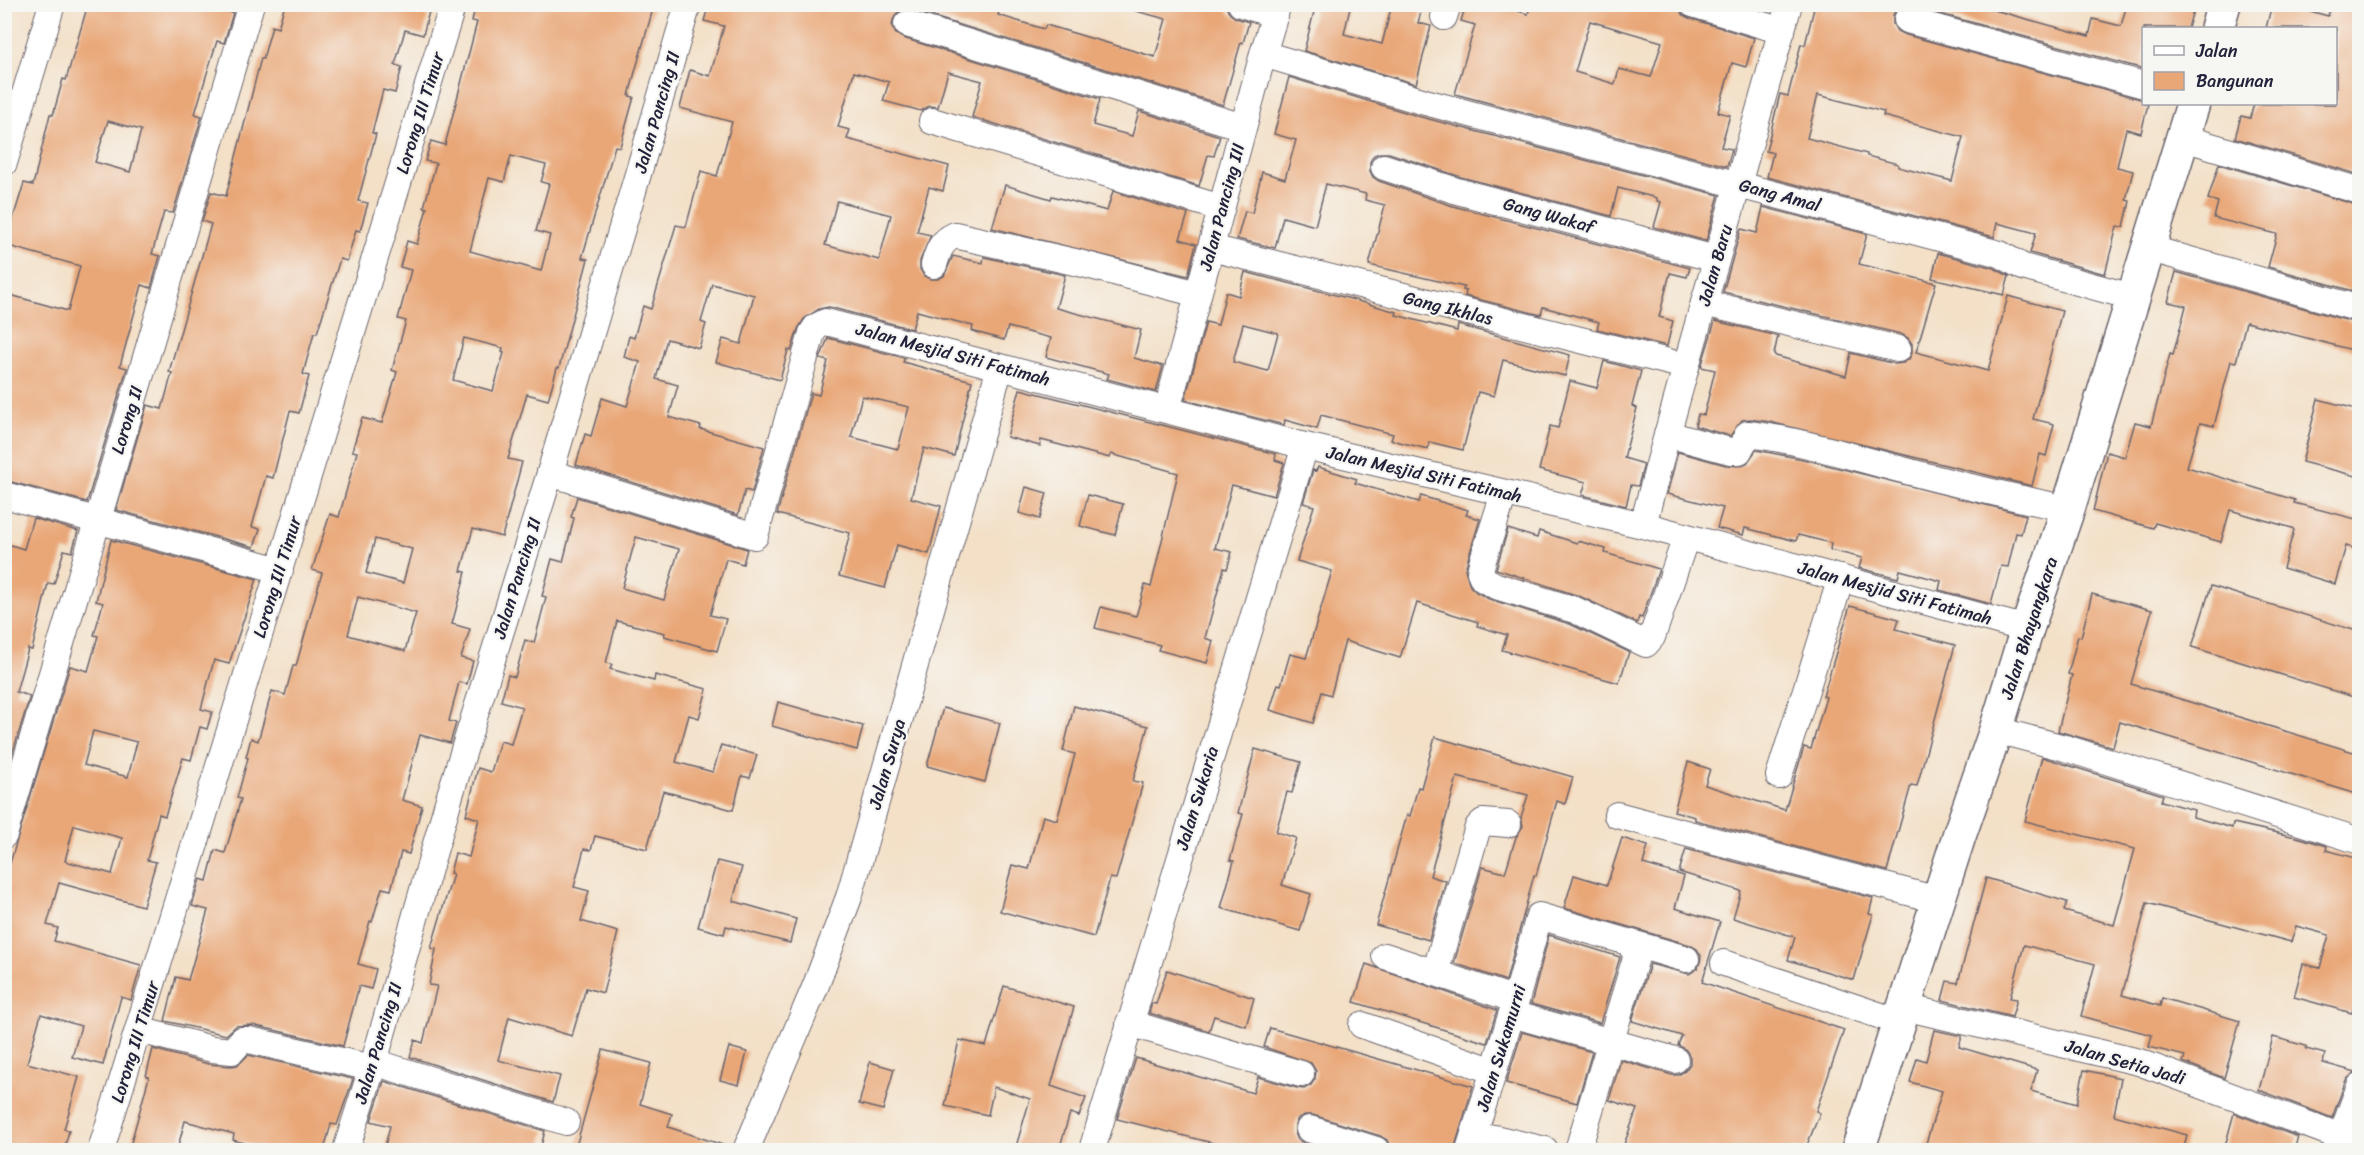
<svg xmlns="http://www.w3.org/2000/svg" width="2364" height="1155" viewBox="0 0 2364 1155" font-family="Sriracha,sans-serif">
  <rect width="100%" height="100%" fill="#f6f6f2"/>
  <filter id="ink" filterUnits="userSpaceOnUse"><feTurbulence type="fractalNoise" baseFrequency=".0167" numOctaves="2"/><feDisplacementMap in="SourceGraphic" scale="12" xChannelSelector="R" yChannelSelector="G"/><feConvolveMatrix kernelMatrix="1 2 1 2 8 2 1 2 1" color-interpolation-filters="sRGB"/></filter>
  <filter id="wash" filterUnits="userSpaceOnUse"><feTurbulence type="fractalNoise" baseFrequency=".008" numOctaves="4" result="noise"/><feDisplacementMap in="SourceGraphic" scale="24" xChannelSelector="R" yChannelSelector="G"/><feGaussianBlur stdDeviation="1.35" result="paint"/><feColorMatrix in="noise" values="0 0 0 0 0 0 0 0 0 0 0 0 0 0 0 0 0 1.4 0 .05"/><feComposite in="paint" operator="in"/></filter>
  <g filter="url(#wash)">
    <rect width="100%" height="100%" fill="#f3e0c7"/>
    <g id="blocks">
      <!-- building -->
      <g fill="#e9a778" fill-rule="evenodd">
        <path d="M88,4H201L233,13L224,43L217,41L207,73L195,114L202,116L173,213L164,212L152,254L160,256L151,288L142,285L120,366L127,368L87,502L4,480V317L10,295L68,311L80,266L5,245L24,183L33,185L50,114L53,115L63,79L66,80ZM108,121L141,130L130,172L95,162Z"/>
        <polygon points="285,4 431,4 423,35 405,30 395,65 402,67 395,93 383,90 372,133 376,134 358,201 368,203 360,231 356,230 347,261 340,259 317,333 314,333 303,374 309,376 299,413 290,411 273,478 266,476 252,527 260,529 254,547 116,510 147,405 162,409 172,373 169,372 211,224 202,221 211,192 226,196 261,58 263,59 272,26 278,28"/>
        <path d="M476,4H639L653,9L635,72L629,96L634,97L620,147L615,146L582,258L588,259L559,368H557L548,400L527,394L508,459L522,462L502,537L473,529L461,571L466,572L452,624L470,629L461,658L473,661L467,684L459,682L449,721L456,723L450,743L420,735L402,800L422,806L409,854L401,852L391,890L382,888L372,922L370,921L358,964L376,969L371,989L359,986L343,1046L252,1025L236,1026L226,1035L165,1021L176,977L188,980L208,910L192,906L200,879L207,881L215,850L225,853L241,799L237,798L248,758L246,757L251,738L258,741L272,691L285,695L293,666H296L322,573L312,570L330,514L339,517L357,452L352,451L362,418L382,423L397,372L392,370L406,321L398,319L411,270L400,267L407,241L417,244L427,208L424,207L436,163L425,161L431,141L445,145L477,22L472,21ZM511,156L546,165L541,182L549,184L536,231L550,235L541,271L470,251L489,178L504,182ZM464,338L503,348L502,352L504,353L493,391L453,380ZM375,539L412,549L403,583L366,573ZM358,597L416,613L405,651L348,635Z"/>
        <path d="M709,4H1001L998,15L1044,29L1046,25L1155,57L1166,19L1132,10L1133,4H1217L1226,7L1230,14L1236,18L1249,22L1243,43L1241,42L1223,105L911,10L904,9L897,13L893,20L892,27L896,34L903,38L1100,99L1093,125L1132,136L1139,111L1220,136L1214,156L1208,155L1199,186L972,117L982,81L948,72L938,107L929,106L921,111L883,101L889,82L854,72L838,127L850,130L847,139L949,166L943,191L929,187L917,232L931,235L920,261V269L924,276L930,279H938L944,276L953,256L983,263L984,257L1065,275L1056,308L1141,330L1134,358L1163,366L1156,392L1107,379L1109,374L1046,357L1051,338L1008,327L1004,340L972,331L973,326L917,311L912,329L829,307L819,309L804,319L798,329L791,351L788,350L780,380L716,362L723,339L741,344L754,295L712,284L701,322L706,324L699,348L667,339L656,379L678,385L669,417L701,426L700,429L764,447L752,492L745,490L738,515L576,465L585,434L591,436L602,398L627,406L640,362L624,357L629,336L634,338L643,306L651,309L676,225L686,227L701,171L717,176L732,122L680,108L690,70L710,76L724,26L704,21ZM837,201L891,215L879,260L825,245Z"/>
        <polygon points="1316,4 1351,4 1344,34 1382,44 1392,4 1423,4 1418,23 1431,26 1416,84 1304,51"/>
        <path d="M1466,4H1493L1528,14L1531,4H1678L1682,14L1689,18L1754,38L1746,67L1732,63L1718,112L1730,115L1721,147L1732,149L1727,166L1455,94L1475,25L1461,21ZM1590,21L1662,42L1651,77L1619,69L1615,84L1575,72Z"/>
        <path d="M1815,4H1972L2089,36L2093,19L2121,26L2127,4H2183L2194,7L2188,28H2144V69L1911,6H1903L1896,10L1893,15V24L1897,31L1903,34L2144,100V104H2148L2141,133L2126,129L2117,167L2133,171L2126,200L2130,201L2124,227L2117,226L2105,274L2030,253L2036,233L1997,223L1994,237L1767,177L1773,153L1766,151L1780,94L1788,96L1801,44L1805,45ZM1818,95L1884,112L1883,116L1963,137L1952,181L1898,167V164L1867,156V154L1807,138Z"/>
        <polygon points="2272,4 2285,4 2328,16 2331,4 2360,4 2360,175 2235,138 2241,116 2250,118 2254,104 2336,104 2336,28 2266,28"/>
        <polygon points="1289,77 1421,117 1719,195 1706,241 1654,227 1661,202 1657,201 1657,198 1618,188 1611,216 1461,177 1389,153 1380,153 1374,155 1370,162 1370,171 1373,177 1379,181 1453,206 1690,268 1687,277 1670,273 1659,317 1673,321 1667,346 1597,329 1599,322 1543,307 1541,315 1465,296 1466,291 1463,290 1464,287 1369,265 1385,205 1365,200 1366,194 1326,184 1315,226 1283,217 1275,248 1237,239 1245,211 1252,213 1262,172 1285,179 1296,140 1274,134"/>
        <polygon points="2219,164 2360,206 2360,268 2353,291 2268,267 2277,234 2214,218 2218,202 2208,199"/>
        <polygon points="1005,185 1051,199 1052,196 1107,211 1113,191 1188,214 1180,239 1196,244 1188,276 992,228"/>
        <polygon points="1763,207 1867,234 1859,264 1936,283 1916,352 1988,371 2008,296 2062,311 2033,419 2054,424 2046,456 2040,454 2032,486 1770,422 1750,419 1742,420 1730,436 1695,426 1698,414 1704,415 1715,370 1701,367 1715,321 1778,336 1774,354 1776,356 1846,376 1851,353 1895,364 1903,363 1909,359 1912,353 1912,344 1908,338 1901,334 1723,292 1741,229 1757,233"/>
        <polygon points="1938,253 1994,268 2009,276 2004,295 1932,278"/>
        <path d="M1245,272L1351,299L1397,312L1396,315L1457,331L1458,325L1570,355L1565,376L1503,360L1494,396L1478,392L1463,450L1429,442L1428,449L1391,440L1393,434L1321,415L1317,429L1285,420L1284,425L1185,400L1206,322L1218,325L1226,292L1239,296ZM1243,324L1278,333L1268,371L1233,362Z"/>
        <polygon points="2176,272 2360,324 2360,352 2246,322 2236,362 2231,361 2214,426 2200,423 2187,467 2295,500 2294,503 2360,520 2360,550 2346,546 2335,584 2283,568 2294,530 2292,528 2230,510 2221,542 2155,523 2153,528 2093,511 2107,452 2125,457 2135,422 2151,426 2170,354 2173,355 2186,306 2168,302"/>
        <path d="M828,338L905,358L903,362L972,381L954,456L924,448L911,498L941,506L929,554L897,545L885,588L839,576L850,533L777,514L811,393L819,395L828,361L820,359ZM862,396L909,407L898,449L851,437Z"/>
        <polygon points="1604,361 1641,371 1632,406 1637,408 1624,458 1644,464 1638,486 1631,485 1626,506 1582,495 1586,482 1539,470 1550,426 1558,428 1570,381 1597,388"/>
        <polygon points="1020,389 1276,454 1275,460 1284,463 1274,496 1232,485 1215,548 1232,552 1227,569 1224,568 1205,638 1213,641 1207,663 1158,650 1160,645 1095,628 1101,607 1136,616 1145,585 1151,587 1178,473 1111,454 1110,458 1041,440 1040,446 1007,437"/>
        <polygon points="2318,399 2360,410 2360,477 2302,462"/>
        <polygon points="1756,450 1803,459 2026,515 2021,534 2016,533 2008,567 2001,566 1991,604 1939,590 1941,581 1900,570 1898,578 1859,568 1862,558 1830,550 1831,543 1798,535 1796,541 1745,528 1743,535 1717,528 1723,508 1667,494 1678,452 1726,465 1739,466 1747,463"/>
        <polygon points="1318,467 1357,479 1355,483 1419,502 1421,496 1468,510 1466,515 1480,519 1465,569 1470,586 1476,592 1489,599 1570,624 1629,652 1619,683 1502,650 1507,635 1477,626 1478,622 1417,603 1400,658 1345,641 1331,695 1322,692 1313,723 1270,710 1278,684 1281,685 1290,654 1306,658 1332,571 1297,561 1314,506 1303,503 1313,470 1316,471"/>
        <polygon points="1026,487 1047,493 1040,519 1019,513"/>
        <polygon points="1088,495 1123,504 1115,535 1080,526"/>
        <path d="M577,497L747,549L743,564L726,559L710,615L726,619L717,651L664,636L665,633L617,621L606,663L612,664L610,669L654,681L655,675L707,689L699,718L689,715L676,762L713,772L721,745L757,755L750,778L742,776L733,810L663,791L647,849L595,836L591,850L584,849L574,887L589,891L581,921L618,932L603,993L586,988L572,1036L509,1017L498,1060L560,1076L553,1102L410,1057L415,1040L423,1043L437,986L429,985L436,949L431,948L453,874L450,873L455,853L469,857L479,819L466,815L478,768L491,772L500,741L511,744L522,707L501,701L508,675L515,677L525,640L534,643L546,597L542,596L552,559L563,562L574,518L571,517ZM636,537L679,549L664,600L622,588Z"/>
        <polygon points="33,518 78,531 72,552 64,550 54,584 48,583 32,650 28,649 16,692 30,696 4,781 4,543 24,549"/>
        <polygon points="1508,529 1537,538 1539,531 1577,543 1578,541 1606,549 1605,553 1659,569 1642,618 1639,617 1637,623 1579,596 1496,569"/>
        <path d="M111,540L257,579L229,664L214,660L201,709L212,712L207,729L200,727L191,760L183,758L165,816L159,814L147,860L156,862L143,906L59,883L47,925L58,928L54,941L141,965L131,1000L121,997L103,1065L72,1057L81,1026L41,1014L27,1063L79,1077L64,1129L69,1131L64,1150H4V883L70,666L88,671L98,636L94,635L103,603L96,601ZM93,731L137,742L128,777L84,765ZM74,825L122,838L112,874L65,861Z"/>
        <polygon points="2211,586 2360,632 2360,699 2192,647"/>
        <polygon points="2092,594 2152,610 2131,684 2360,754 2360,795 2120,722 2113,747 2058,731 2072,675 2068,674 2078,636 2081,637"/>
        <polygon points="1850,606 1899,619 1896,629 1955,645 1917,786 1911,785 1887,871 1695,820 1695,817 1674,811 1688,762 1710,769 1705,785 1785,810 1804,747 1811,749 1826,697 1823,696"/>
        <polygon points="778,702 863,726 857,750 772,726"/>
        <polygon points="1074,706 1148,726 1133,781 1143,783 1116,879 1110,878 1094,937 1000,911 1012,865 1029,869 1043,816 1057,820 1075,754 1063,751"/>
        <polygon points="943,708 1000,723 985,782 927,766"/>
        <polygon points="1435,737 1573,777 1565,804 1557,801 1536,876 1534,875 1506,981 1454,963 1482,867 1505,873 1516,837 1523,826 1521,817 1528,795 1457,777 1430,876 1446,881 1429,940 1376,925 1407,815 1410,816 1418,787 1421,788"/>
        <polygon points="1255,749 1301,762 1292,793 1287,792 1276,832 1296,838 1282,885 1311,894 1300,931 1221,908 1234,861 1230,860 1243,814 1238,813"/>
        <polygon points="2042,757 2163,795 2161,801 2194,810 2193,817 2232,828 2233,823 2300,838 2327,846 2326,850 2360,859 2360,987 2352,1013 2294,997 2303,964 2320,968 2329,935 2296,926 2291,942 2147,903 2122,995 2160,1006 2162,998 2240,1021 2224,1078 2183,1062 2185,1056 2149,1047 2152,1035 2081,1016 2095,964 2024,945 2010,998 2017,999 2012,1017 1942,1000 1947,981 1958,983 1986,878 2067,902 2064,911 2114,925 2135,849 2025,821"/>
        <polygon points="1622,838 1648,846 1643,864 1684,876 1675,908 1720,922 1702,982 1844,1030 1816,1111 1820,1113 1805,1150 1622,1150 1637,1109 1609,1100 1621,1060 1672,1075 1678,1075 1685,1071 1690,1064 1690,1057 1686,1050 1678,1045 1682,1036 1632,1021 1650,964 1689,974 1697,969 1700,963 1701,956 1697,949 1690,945 1564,908 1574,875 1607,885"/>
        <polygon points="1686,849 1873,898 1869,914 1873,915 1854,980 1788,960 1795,937 1733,918 1741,891 1679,872"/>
        <polygon points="717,861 742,867 733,901 796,919 790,943 726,926 724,934 698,927"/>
        <polygon points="1549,935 1620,957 1600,1023 1531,1004"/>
        <polygon points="1366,964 1497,1010 1487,1043 1354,1002"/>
        <polygon points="1167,970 1254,998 1246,1026 1214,1016 1209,1031 1149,1013 1152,1003 1156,1004"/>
        <polygon points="1004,986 1074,1007 1051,1086 1086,1098 1079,1116 1070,1113 1059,1150 1015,1150 1030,1099 994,1087 988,1115 945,1106 959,1040 986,1046"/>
        <polygon points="1270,1028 1473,1086 1454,1150 1391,1150 1387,1140 1380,1136 1313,1115 1305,1115 1298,1118 1295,1125 1295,1133 1298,1140 1304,1143 1327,1150 1211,1150 1213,1143 1117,1119 1136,1058 1253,1093 1258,1077 1297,1088 1304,1089 1311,1085 1315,1079 1316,1071 1311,1063 1264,1047"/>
        <polygon points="1934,1030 1962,1036 1959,1047 2037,1070 2031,1091 2077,1104 2084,1070 2121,1078 2114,1115 2187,1135 2183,1150 1924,1150 1942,1091 1910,1082 1917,1058 1926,1061"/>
        <polygon points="1522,1032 1592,1052 1577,1103 1506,1083"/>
        <polygon points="2273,1037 2306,1046 2306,1049 2325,1054 2323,1063 2356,1072 2346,1080 2332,1118 2259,1090"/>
        <polygon points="729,1047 747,1052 739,1085 720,1080"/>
        <polygon points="153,1049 208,1064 231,1066 238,1065 248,1055 353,1079 337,1125 331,1124 324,1150 270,1150 233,1140 234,1134 185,1121 177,1150 129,1150 149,1077 146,1076"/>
        <polygon points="603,1050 651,1063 640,1104 672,1114 668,1127 729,1147 729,1150 575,1150"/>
        <polygon points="870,1062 894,1069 883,1110 859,1104"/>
        <polygon points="384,1081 545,1131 540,1150 384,1150 390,1126 371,1121"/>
        <polygon points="2234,1113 2298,1137 2294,1150 2224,1150"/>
      </g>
    </g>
  </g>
  <g filter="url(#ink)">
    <use href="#blocks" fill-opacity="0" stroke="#6b646c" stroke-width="1.5"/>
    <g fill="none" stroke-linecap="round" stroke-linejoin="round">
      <defs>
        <g id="minor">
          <polyline points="1241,4 1275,15"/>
          <polyline points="1693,4 1782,31"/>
          <polyline points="1444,17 1448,4"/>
          <polyline points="1907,20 2144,85"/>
          <polyline points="907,24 1243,127"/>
          <polyline points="1263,54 1425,102 2000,254 2023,267 2132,297"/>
          <polyline points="932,121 1221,208"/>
          <polyline points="2184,138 2360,191"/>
          <polyline points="4,163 52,4"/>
          <polyline points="1384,167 1457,191 1716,259"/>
          <polyline points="1211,248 1685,366"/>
          <polyline points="2148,248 2360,309"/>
          <path d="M934,265C938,251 941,241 955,235L1079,263L1198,294"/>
          <polyline points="1704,303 1898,349"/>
          <polyline points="1167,410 1263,54 1278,4"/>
          <path d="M1667,434L1730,451H1739L1748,434C1801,440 1852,457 1903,470C1958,485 2013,497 2068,509"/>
          <polyline points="550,473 755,536 812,333 816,327 826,322 1305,446 1643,525 2027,629"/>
          <polyline points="1504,493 1482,563 1480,572 1483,579 1496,586 1575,610 1646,644 1652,637 1686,537"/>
          <polyline points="4,495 280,570"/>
          <path d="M1643,525C1688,351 1741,178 1789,4"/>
          <polyline points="1996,730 2065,748 2360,841"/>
          <polyline points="1779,776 1841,578"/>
          <polyline points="1617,815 1938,900"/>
          <polyline points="4,835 251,4"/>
          <polyline points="1628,942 1686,959"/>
          <polyline points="1385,956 1516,1000"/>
          <polyline points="1724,963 1899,1022"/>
          <polyline points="1435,973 1478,827 1483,822 1508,824"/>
          <polyline points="1904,1007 2139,1062 2360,1144"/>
          <polyline points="1512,1014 1675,1060"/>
          <polyline points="1129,1023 1301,1074"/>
          <polyline points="1362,1025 1494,1071"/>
          <polyline points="139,1030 212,1049 232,1051 242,1040 249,1040 372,1068"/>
          <polyline points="374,1062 566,1122"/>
          <polyline points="1309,1129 1376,1150"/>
          <polyline points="1494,1138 1545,1150"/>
          <polyline points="101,1150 453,4"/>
          <polyline points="346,1150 374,1062 450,795 550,473 688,4"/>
          <polyline points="746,1150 816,985 849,897 1000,367"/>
          <polyline points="1092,1150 1305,446"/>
          <polyline points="1469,1150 1516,1000 1539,916 1628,942 1637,954 1578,1150"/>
          <polyline points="2336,1150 2360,1086"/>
        </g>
        <g id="major">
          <polyline points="2217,28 2224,4"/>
          <polyline points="1858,1150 1959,836 1996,730 2027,629 2068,509 2193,104"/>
        </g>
      </defs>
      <!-- minor casing -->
      <use href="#minor" stroke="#6b646c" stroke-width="28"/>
      <!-- major casing -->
      <use href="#major" stroke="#6b646c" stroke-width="36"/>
      <!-- minor -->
      <use href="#minor" stroke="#fff" stroke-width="26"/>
      <!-- major -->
      <use href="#major" stroke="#fff" stroke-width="33"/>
    </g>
  </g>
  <g text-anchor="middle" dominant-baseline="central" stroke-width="4.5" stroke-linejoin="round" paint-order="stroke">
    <!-- street labels -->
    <g font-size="18" fill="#22223b" stroke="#f6f6f2">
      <text transform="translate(657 112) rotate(-74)">Jalan Pancing II</text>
      <text transform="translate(420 113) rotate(-73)">Lorong III Timur</text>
      <text transform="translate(1780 195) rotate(15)">Gang Amal</text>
      <text transform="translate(1222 207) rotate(-75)">Jalan Pancing III</text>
      <text transform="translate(1549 215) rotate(15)">Gang Wakaf</text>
      <text transform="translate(1715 265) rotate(-74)">Jalan Baru</text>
      <text transform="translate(1448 308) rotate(14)">Gang Ikhlas</text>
      <text transform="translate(953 354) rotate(15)">Jalan Mesjid Siti Fatimah</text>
      <text transform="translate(127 420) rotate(-73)">Lorong II</text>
      <text transform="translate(1424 474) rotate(13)">Jalan Mesjid Siti Fatimah</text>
      <text transform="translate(277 577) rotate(-73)">Lorong III Timur</text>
      <text transform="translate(517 578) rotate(-73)">Jalan Pancing II</text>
      <text transform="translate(1895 593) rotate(15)">Jalan Mesjid Siti Fatimah</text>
      <text transform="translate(2029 628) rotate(-72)">Jalan Bhayangkara</text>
      <text transform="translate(887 764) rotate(-74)">Jalan Surya</text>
      <text transform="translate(1197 798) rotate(-73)">Jalan Sukaria</text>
      <text transform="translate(135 1042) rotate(-73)">Lorong III Timur</text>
      <text transform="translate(378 1043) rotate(-73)">Jalan Pancing II</text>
      <text transform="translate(1501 1048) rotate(-73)">Jalan Sukamurni</text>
      <text transform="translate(2125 1062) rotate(16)">Jalan Setia Jadi</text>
    </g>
  </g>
  <!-- margin -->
  <rect width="2364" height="1155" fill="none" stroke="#f6f6f2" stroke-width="24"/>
  <!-- legend -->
  <rect x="2142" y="27" width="195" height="78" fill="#f6f6f2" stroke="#a1a1a9" stroke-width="1.5"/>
  <rect x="2154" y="46" width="30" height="9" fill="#ffffff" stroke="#a1a1a9" stroke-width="1.5"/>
  <text x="2196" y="57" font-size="18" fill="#22223b">Jalan</text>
  <rect x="2154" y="72" width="30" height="18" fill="#e9a778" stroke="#a1a1a9" stroke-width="1.5"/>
  <text x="2196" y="87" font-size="18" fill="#22223b">Bangunan</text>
</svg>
